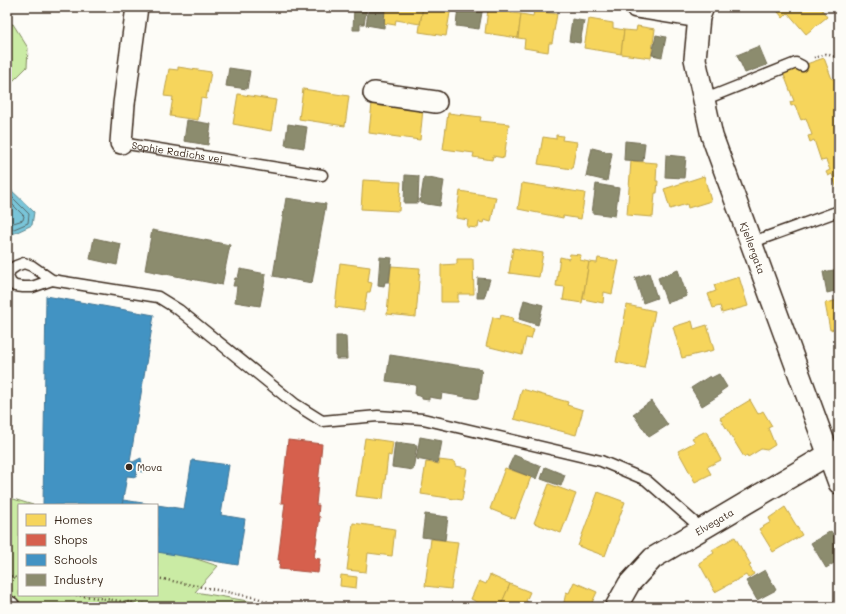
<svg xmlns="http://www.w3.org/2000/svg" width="846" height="614" viewBox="0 0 846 614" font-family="Mali,sans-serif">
  <rect width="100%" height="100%" fill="#fdfcf7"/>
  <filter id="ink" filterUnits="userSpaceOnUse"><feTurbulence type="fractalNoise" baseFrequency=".025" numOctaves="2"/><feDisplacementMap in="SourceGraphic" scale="8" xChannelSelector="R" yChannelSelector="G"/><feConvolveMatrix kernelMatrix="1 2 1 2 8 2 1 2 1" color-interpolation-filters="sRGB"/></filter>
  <g filter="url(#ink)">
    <!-- green -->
    <g fill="#caeba4" stroke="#828a61">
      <polygon points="13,24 28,48 27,67 7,87 7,25"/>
      <polygon points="7,497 33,505 19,505 19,595 157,595 157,546 218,566 195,592 283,607 7,607"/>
    </g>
    <!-- water -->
    <polygon fill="#79c5d9" stroke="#60878e" points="7,186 34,212 32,225 15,233 7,234"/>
    <!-- homes -->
    <g fill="#f6d55c" stroke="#bea249">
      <polygon points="385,7 423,7 420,24 396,20 395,25 383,23"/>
      <polygon points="423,7 451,7 446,36 419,32"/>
      <polygon points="493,7 512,8 511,13 521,14 518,38 485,33 488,9 492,9"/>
      <polygon points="774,7 822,7 823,9 822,10 827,17 806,34 788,13 783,18"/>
      <polygon points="534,11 557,14 552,43 549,43 548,52 524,48 525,39 518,38 521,14 533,16"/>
      <polygon points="589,19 613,23 613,28 624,30 621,54 584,48"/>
      <polygon points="637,26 655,29 651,58 621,54 624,30 636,31"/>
      <polygon points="824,58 832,79 837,78 839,82 839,195 832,174 828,176 826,172 830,170 826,160 821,161 814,140 810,142 808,136 812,135 806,118 801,120 795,105 791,106 790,102 794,101 783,72"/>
      <polygon points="178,67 211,72 206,99 201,98 198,120 170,116 173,97 164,96 169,69 178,70"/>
      <polygon points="303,89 349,96 345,126 299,119"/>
      <polygon points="238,94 276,100 271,131 233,124"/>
      <polygon points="372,103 423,109 420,140 369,133"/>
      <polygon points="448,113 481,117 480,121 509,124 504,158 493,156 492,160 473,157 474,153 443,149"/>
      <polygon points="556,135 563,136 562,140 577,142 572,169 538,164 543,137 556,139"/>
      <polygon points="631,161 657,163 656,181 658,181 657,193 655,193 653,217 627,215"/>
      <polygon points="704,176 711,201 688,208 687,204 670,209 664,189"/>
      <polygon points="363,180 401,182 399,211 361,209"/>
      <polygon points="522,183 585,193 581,219 563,216 563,218 518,209"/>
      <polygon points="460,191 496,197 491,222 484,220 483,223 479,222 478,228 467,227 468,220 456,218"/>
      <polygon points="513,248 543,253 539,277 509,273"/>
      <polygon points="570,254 581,255 580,260 589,262 582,303 563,300 565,287 556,286 560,257 569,259"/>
      <polygon points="598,258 619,261 612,294 604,292 603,303 583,299 589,262 597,263"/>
      <polygon points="457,259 473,259 474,294 458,294 458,302 441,302 441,265 457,264"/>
      <polygon points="340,263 370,267 368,282 372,283 370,292 367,292 364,311 335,307"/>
      <polygon points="391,266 420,268 416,317 387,314"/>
      <polygon points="739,277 748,306 722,313 720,306 713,308 708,294 716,291 714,285"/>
      <polygon points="839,300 839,328 830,330 825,303"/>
      <polygon points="627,305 655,311 644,368 616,362"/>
      <polygon points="501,315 513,318 512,322 534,329 531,339 526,338 522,355 486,346 493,317 500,319"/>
      <polygon points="692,321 694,329 707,325 714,350 682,358 673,327"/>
      <polygon points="522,389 568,402 567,405 583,410 576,435 514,419"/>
      <polygon points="750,400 758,414 763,411 772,426 768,428 775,445 767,450 761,449 748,457 747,455 744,457 720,418"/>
      <polygon points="706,431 721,460 707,467 711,474 695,482 678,451 695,442 692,438"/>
      <polygon points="365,438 393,442 391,456 388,455 383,499 356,496"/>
      <polygon points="439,460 455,462 455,466 467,468 462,500 421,494 426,462 439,464"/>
      <polygon points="505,468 531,477 515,519 490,509"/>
      <polygon points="549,484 576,494 561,533 534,523"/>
      <polygon points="598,492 625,502 605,556 578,546"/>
      <polygon points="785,507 802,535 773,552 759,529 771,522 769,518"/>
      <polygon points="353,523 395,529 392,556 368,553 366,572 347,570"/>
      <polygon points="735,537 751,565 749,566 754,574 748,578 746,575 715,592 699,563 714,553 712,550"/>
      <polygon points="431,539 458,542 451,589 425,586"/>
      <polygon points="341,575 357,577 356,588 340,586"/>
      <polygon points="490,575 510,584 500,607 486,607 471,599 479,581 486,584"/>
      <polygon points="574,582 597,592 590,607 563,607 566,592 569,593"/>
      <polygon points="510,584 530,592 526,601 534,605 533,607 500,607"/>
    </g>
    <!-- shops -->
    <polygon fill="#d6604d" stroke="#a8503f" points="288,440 322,444 316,505 319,505 318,516 320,517 314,558 320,559 318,573 279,569 280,560 278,560 285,503 281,503"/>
    <!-- schools -->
    <g fill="#4393c3" stroke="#417492">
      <polygon points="46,296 154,315 130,461 133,462 141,458 143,472 137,471 136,477 127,476 122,505 43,505"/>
      <polygon points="192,460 229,465 221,515 245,519 238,565 157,552 157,505 184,509"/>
      <polygon points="123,500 156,505 122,505"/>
    </g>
    <!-- industry -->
    <g fill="#8c8c6e" stroke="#746f56">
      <polygon points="261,7 272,7 271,11 260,10"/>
      <polygon points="354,7 367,7 364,24 360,24 360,30 353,30"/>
      <polygon points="369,7 385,7 384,28 366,25"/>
      <polygon points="458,7 483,7 479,29 456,26"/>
      <polygon points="572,19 584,21 580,43 569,41"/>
      <polygon points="656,35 666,37 662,57 652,55"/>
      <polygon points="759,46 767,65 745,73 737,55"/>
      <polygon points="229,68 250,71 247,89 226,86"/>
      <polygon points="187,120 211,124 208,145 184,141"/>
      <polygon points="288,124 307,127 304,148 285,145"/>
      <polygon points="625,141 645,143 643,161 624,160"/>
      <polygon points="592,148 612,153 607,181 586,176"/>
      <polygon points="666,155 686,157 684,178 665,177"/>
      <polygon points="405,175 419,176 418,203 404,203"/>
      <polygon points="424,177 444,181 440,206 420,203"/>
      <polygon points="596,184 619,188 615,216 592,213"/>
      <polygon points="286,198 326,204 312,283 273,276"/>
      <polygon points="152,230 230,245 222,285 145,270"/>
      <polygon points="94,238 121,244 117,265 90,259"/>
      <polygon points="380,257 392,258 389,282 385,282 384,286 378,285"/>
      <polygon points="240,269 266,274 260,306 235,302 237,286 233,286 235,278 238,278"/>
      <polygon points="839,269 839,290 827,293 823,272"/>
      <polygon points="678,270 687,296 667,303 658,278"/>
      <polygon points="649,273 657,298 643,303 635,278"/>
      <polygon points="478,278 490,279 484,298 477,298"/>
      <polygon points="524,300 543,305 538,325 519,319"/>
      <polygon points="336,336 346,336 347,359 336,359"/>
      <polygon points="390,355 482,369 478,399 442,393 441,399 429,397 429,400 422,399 422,397 415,395 416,385 386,381"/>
      <polygon points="719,374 727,387 720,392 721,394 702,406 691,388 710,376 711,378"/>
      <polygon points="651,401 668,425 649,437 633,414"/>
      <polygon points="420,437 442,441 438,463 416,459"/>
      <polygon points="395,442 417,445 413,470 392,467"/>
      <polygon points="514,455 541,466 536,479 508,468"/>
      <polygon points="545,467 565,475 561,486 541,479"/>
      <polygon points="425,514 448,517 445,540 422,537"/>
      <polygon points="831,531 839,544 839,560 826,568 811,543"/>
      <polygon points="765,570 776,590 757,600 746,581"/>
    </g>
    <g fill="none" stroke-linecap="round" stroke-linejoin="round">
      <!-- shore -->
      <g stroke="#546869" stroke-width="1">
        <polyline points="7,192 29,214 28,223 14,229 7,230"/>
        <polyline points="7,199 24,216 23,220 7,225"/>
      </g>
      <defs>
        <g id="service">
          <polyline points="703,100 796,63 802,66"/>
          <path id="s1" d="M121,143L322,175"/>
          <polyline points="750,243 839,211"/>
          <polyline points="52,280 32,287 23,287 15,286 11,283 8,277 10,270 16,266 24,263 32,266 52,280 158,297 179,310 295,404 322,421 378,416 423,419 601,461 646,480 701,528"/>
        </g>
        <g id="minor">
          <polyline points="636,7 699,17"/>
          <path id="s2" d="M703,7L699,17L695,59L712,136L839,483"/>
          <polyline points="374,93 436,102"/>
          <polyline points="121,143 124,104 137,7"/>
          <polyline points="7,607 9,607"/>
          <path id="s3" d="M616,607L629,584L653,558L829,454L839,451"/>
        </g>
      </defs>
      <!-- service casing -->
      <use href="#service" stroke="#3b2a1e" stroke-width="13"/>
      <!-- minor casing -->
      <use href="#minor" stroke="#3b2a1e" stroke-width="24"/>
      <!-- path -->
      <g stroke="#3b2a1e" stroke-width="2.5" stroke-dasharray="1 3" stroke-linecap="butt">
        <polyline points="814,58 826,54 839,58"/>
        <polyline points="7,575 19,579"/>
        <polyline points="157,578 257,598 282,607"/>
        <polyline points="76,595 165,607"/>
      </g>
      <!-- service -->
      <use href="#service" stroke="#fdfcf7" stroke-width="10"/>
      <!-- minor -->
      <use href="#minor" stroke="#fdfcf7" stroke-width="21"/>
    </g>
  </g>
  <!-- markers -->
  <circle fill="#3b2a1e" stroke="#fdfcf7" stroke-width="1.5" cx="129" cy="467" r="4"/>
  <g text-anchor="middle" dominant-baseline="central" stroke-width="4" stroke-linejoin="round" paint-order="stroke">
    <!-- street labels -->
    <g font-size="10" fill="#3b2a1e" stroke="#fdfcf7">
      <text stroke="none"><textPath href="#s1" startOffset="57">Sophie Radichs vei</textPath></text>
      <text stroke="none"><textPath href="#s2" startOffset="251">Kjellergata</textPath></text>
      <text stroke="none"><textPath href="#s3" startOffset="133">Elvegata</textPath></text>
    </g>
    <!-- poi labels -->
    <g font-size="10" fill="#3b2a1e" stroke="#fdfcf7" text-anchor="start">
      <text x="137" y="467">Mova</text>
    </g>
  </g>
  <!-- margin -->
  <rect width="846" height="614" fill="none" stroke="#fdfcf7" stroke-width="24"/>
  <rect x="12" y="12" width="822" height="590" fill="none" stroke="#3b2a1e" stroke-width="1.5" filter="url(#ink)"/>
  <!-- legend -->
  <rect x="18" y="504" width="140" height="92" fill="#fdfcf7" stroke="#afa8a0"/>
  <rect x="26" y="514" width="20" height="12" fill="#f6d55c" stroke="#afa8a0"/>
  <text x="54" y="524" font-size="12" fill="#3b2a1e">Homes</text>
  <rect x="26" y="534" width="20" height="12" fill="#d6604d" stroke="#afa8a0"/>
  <text x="54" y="544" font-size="12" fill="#3b2a1e">Shops</text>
  <rect x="26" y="554" width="20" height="12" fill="#4393c3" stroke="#afa8a0"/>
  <text x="54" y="564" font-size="12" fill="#3b2a1e">Schools</text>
  <rect x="26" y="574" width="20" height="12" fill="#8c8c6e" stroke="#afa8a0"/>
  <text x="54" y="584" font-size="12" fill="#3b2a1e">Industry</text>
</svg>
